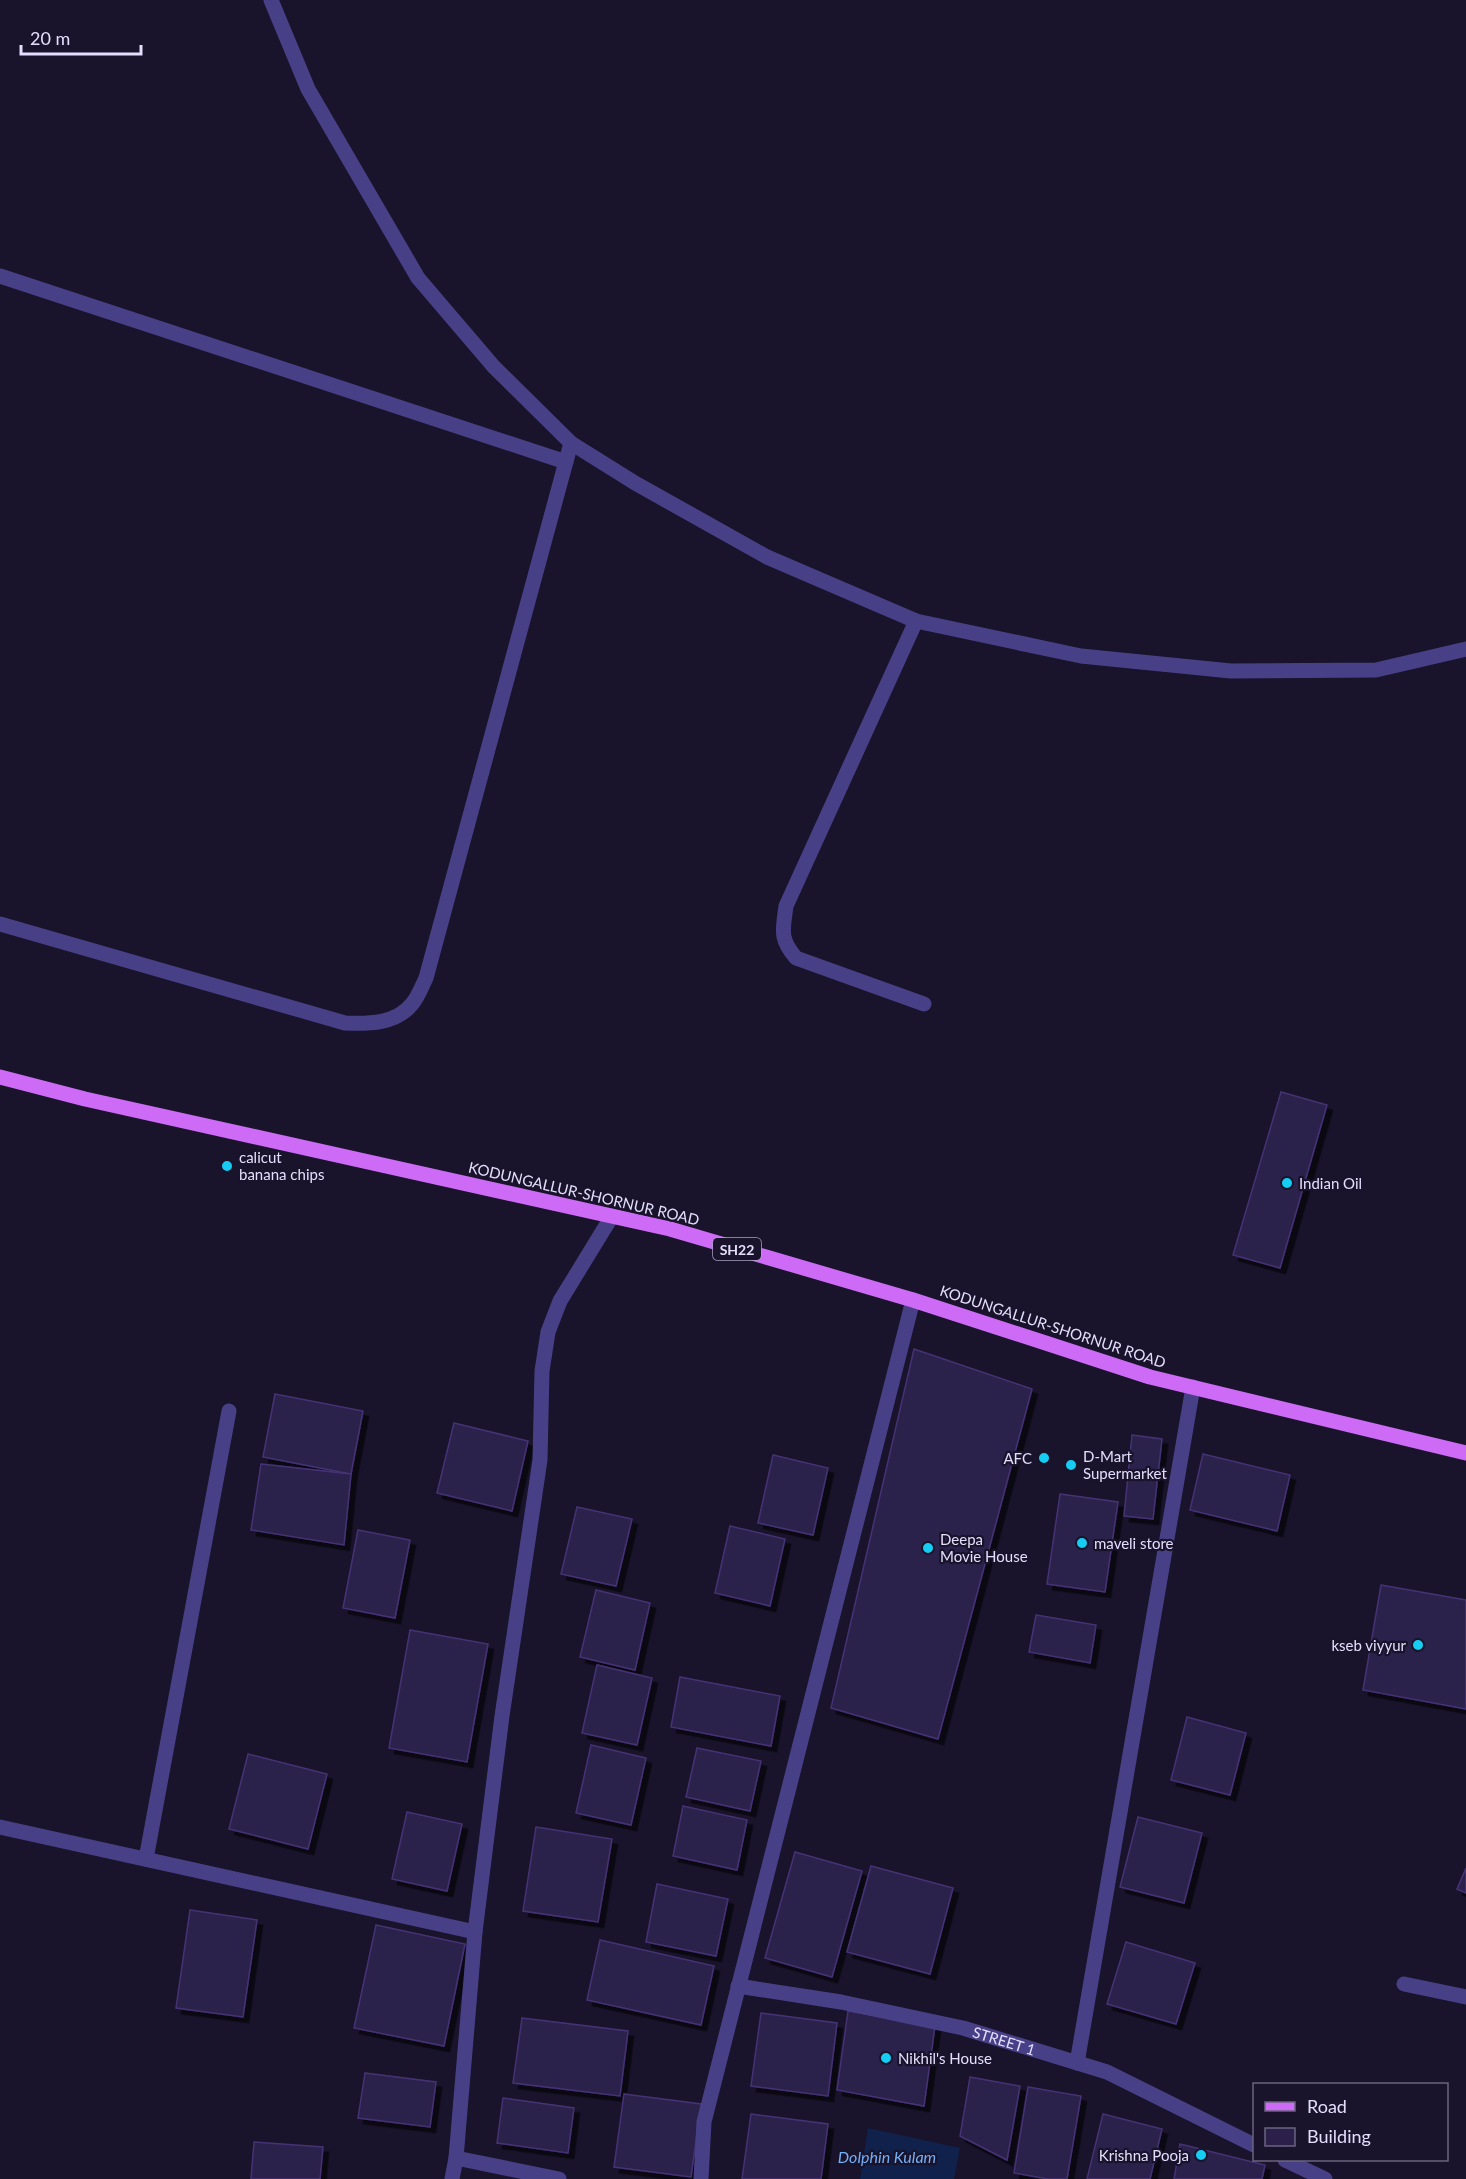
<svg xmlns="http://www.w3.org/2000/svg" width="1466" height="2179" viewBox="0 0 1466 2179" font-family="Lato,sans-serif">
  <defs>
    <filter id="shadow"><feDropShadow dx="5.5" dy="5.5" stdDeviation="0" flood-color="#0009"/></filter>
  </defs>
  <rect width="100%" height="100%" fill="#19132b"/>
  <!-- water -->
  <polygon fill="#10224c" points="868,2128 960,2148 954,2179 860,2179"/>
  <!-- building -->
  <g fill="#2c204b" stroke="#453375" stroke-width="1.5" filter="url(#shadow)">
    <polygon points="1281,1092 1327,1105 1280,1268 1233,1255"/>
    <polygon points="914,1349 1032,1389 938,1739 831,1708"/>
    <polygon points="275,1394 363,1411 351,1474 263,1457"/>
    <polygon points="454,1423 528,1441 512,1511 437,1493"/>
    <polygon points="1132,1435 1162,1439 1153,1519 1124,1516"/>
    <polygon points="1203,1454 1290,1475 1277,1531 1190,1510"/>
    <polygon points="773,1455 828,1468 813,1535 758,1523"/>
    <polygon points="261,1464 351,1474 344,1545 251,1530"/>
    <polygon points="1060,1494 1118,1502 1105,1592 1047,1584"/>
    <polygon points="577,1507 632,1519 616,1586 561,1574"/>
    <polygon points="730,1526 785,1539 770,1606 715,1593"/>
    <polygon points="358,1530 410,1540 395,1618 343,1608"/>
    <polygon points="1381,1585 1466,1600 1466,1709 1363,1690"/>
    <polygon points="596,1590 650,1603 635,1670 580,1657"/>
    <polygon points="1036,1615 1096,1625 1090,1663 1029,1652"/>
    <polygon points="410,1630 488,1644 467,1762 389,1748"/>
    <polygon points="597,1665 652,1678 637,1745 582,1733"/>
    <polygon points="680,1677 780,1696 771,1746 671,1727"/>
    <polygon points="1187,1717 1246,1733 1230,1795 1171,1780"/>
    <polygon points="591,1745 646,1758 631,1825 576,1813"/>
    <polygon points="697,1748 761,1761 750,1811 686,1797"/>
    <polygon points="248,1754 327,1774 308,1849 229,1829"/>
    <polygon points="683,1806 747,1820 737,1870 673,1856"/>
    <polygon points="407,1812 462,1824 447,1891 392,1879"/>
    <polygon points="1138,1817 1202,1833 1184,1903 1120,1887"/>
    <polygon points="536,1827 612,1839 598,1922 523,1911"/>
    <polygon points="795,1852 862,1871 832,1977 765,1958"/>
    <polygon points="871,1866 953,1888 930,1974 847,1952"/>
    <polygon points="1466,1868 1466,1893 1457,1889"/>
    <polygon points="657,1884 728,1899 716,1956 646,1942"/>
    <polygon points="190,1910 257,1920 243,2017 176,2008"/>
    <polygon points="376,1925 465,1944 444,2046 354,2028"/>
    <polygon points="600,1940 714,1966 701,2025 587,2000"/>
    <polygon points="1126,1942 1195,1963 1176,2024 1107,2004"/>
    <polygon points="848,2011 935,2026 924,2106 837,2090"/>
    <polygon points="761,2013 837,2023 828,2096 751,2086"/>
    <polygon points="522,2018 628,2031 620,2096 513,2083"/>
    <polygon points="365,2073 436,2082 430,2127 358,2118"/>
    <polygon points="970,2077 1020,2086 1007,2160 960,2136"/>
    <polygon points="1028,2087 1081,2096 1067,2179 1048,2179 1014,2173"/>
    <polygon points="624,2094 701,2104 691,2177 614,2167"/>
    <polygon points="503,2098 574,2108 568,2153 497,2143"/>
    <polygon points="751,2114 828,2124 821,2179 742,2179"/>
    <polygon points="1103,2114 1162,2129 1150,2179 1087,2179"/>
    <polygon points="254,2142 323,2147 320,2179 251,2179"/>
    <polygon points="1180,2144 1265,2165 1262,2179 1174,2179"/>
  </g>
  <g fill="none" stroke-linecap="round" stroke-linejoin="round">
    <!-- lane -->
    <g stroke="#484087" stroke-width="15">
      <polyline points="271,0 308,89 418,278 494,367 571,443 635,483 767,557 916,621 1081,656 1231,671 1376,670 1466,649"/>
      <polyline points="0,276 566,462"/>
      <path d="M916,621L786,906C783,930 779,938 796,958L924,1004"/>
      <path d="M0,924L345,1023C369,1024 396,1024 412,1004C418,997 422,986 426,978L571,443"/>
    </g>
    <!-- street -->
    <g stroke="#484087" stroke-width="15">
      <polyline points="0,1827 475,1932"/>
      <polyline points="146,1859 229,1411"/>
      <polyline points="1404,1984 1466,1997"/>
      <path id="s1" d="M738,1986L841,2002L963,2028L1107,2072L1254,2145"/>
      <polyline points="1077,2063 1193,1387"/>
      <polyline points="456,2158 475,1932 502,1716 540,1460 542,1371 548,1332 560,1301 612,1216"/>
      <polyline points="1285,2160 1325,2179"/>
      <polyline points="452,2179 456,2158 559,2179"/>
      <polyline points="701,2179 704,2122 913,1300"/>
    </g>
    <!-- primary -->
    <polyline stroke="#cd6bf7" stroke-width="15" points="0,1077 85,1099 670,1229 913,1300 1150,1377 1466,1453"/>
  </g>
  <!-- markers -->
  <g fill="#15ccf3" stroke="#19132b" stroke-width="2">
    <circle cx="227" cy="1166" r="6"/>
    <circle cx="1287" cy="1183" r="6"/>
    <circle cx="1044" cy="1458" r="6"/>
    <circle cx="1071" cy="1465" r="6"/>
    <circle cx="1082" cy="1543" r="6"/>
    <circle cx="928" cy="1548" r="6"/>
    <circle cx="1418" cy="1645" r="6"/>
    <circle cx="886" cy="2058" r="6"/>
    <circle cx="1201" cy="2155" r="6"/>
  </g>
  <g text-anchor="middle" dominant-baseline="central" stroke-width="4.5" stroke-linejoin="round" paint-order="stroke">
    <!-- shield labels -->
    <rect fill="#19132b" stroke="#a7a1be" stroke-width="1.5" x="713" y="1238" width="48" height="22" rx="4.5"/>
    <g font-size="14" font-weight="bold" fill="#e4defd">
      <text x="737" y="1249">SH22</text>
    </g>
    <!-- poi labels -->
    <g font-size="15" fill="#e4defd" stroke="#19132b" text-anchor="start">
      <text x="239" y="1157">calicut<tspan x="239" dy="17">banana chips</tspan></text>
      <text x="1299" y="1183">Indian Oil</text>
      <text x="1083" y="1456">D-Mart<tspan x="1083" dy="17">Supermarket</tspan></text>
      <text x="1032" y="1458" text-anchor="end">AFC</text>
      <text x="940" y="1539">Deepa<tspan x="940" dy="17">Movie House</tspan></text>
      <text x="1094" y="1543">maveli store</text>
      <text x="1406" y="1645" text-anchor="end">kseb viyyur</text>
      <text x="898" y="2058">Nikhil's House</text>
      <text x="1189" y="2155" text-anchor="end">Krishna Pooja</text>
    </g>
    <!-- street labels -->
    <g font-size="15" fill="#e4defd" stroke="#19132b">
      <text transform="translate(584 1193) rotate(13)">KODUNGALLUR-SHORNUR ROAD</text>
      <text transform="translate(1053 1326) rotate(18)">KODUNGALLUR-SHORNUR ROAD</text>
      <text stroke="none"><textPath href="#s1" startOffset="272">STREET 1</textPath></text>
    </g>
    <!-- water labels -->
    <g font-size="16" font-style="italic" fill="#72b0f8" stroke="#19132b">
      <text x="887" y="2156">Dolphin Kulam</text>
    </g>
  </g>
  <!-- legend -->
  <rect x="1253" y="2083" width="195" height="78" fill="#19132b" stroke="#6a647f" stroke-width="1.5"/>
  <rect x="1265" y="2102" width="30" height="9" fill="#cd6bf7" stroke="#6a647f" stroke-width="1.5"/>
  <text x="1307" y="2113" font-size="18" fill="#e4defd">Road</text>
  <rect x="1265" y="2128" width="30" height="18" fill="#2c204b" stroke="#6a647f" stroke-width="1.5"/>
  <text x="1307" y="2143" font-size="18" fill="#e4defd">Building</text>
  <!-- scale -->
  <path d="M21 45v9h120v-9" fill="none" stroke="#e4defd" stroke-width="3"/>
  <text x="30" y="45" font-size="18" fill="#e4defd" stroke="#19132b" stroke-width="4.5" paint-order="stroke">20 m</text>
</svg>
